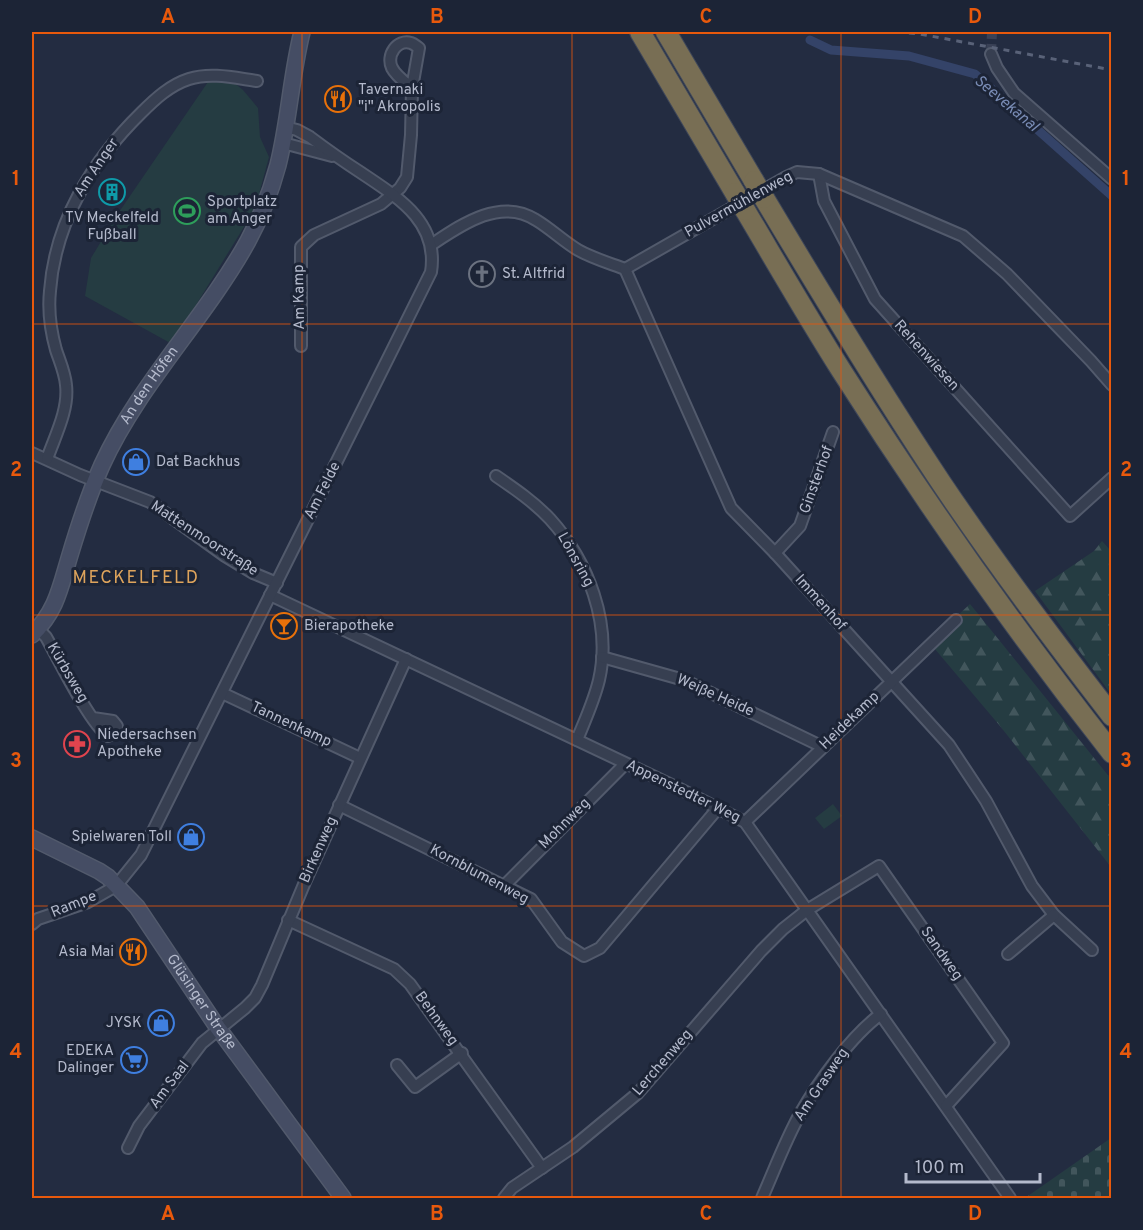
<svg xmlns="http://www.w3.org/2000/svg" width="1143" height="1230" viewBox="0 0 1143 1230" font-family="Overpass,sans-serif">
  <defs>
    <pattern id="forest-firs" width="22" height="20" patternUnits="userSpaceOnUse" patternTransform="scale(1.5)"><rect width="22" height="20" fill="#253c42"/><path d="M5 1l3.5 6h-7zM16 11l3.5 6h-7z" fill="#42565c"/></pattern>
    <pattern id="cemetery-stones" width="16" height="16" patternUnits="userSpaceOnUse" patternTransform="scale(1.5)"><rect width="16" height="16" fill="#253c42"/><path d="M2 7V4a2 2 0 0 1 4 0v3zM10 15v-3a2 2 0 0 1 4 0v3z" fill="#42565c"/></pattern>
  </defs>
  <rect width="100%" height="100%" fill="#232c41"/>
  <!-- green -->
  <g fill="#253c42">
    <polygon points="210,79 232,81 243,90 258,108 260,137 269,157 255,209 172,344 85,296 91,258 119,212"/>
    <polygon points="833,804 842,816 824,829 815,818"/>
  </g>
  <!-- forest -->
  <g fill="url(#forest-firs)">
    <polygon points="1102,541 1111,551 1111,562 1108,565 1112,570 1111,694 1035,591 1094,551"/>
    <polygon points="970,604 1111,779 1111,867 1000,726 929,642"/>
  </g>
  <!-- cemetery -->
  <polygon fill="url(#cemetery-stones)" points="1111,1138 1111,1198 1025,1198"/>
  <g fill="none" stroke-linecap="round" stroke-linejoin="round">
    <!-- canal -->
    <polyline stroke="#344368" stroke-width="9" points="810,40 831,50 909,56 975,74 1112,196"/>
    <!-- street-tunnel -->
    <polyline stroke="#394156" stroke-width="10" stroke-dasharray="10 5" stroke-linecap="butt" points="991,54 992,32"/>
    <defs>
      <g id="street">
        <polyline points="991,54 997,68 1014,93 1112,179"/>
        <polyline points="283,143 332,156"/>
        <polyline points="819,174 824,201 875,299 1070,516 1112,478"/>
        <path d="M431,245C461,225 500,197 536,220C551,229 563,241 578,250C592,258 609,263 625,269L786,177L797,172L819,174L963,236L1007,274L1091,361L1112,385"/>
        <polyline points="625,269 731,508 775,553 949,745 986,801 1032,886 1054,915 1092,950"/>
        <path d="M301,346V247L314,235L381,204L400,188L407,177L411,135L412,88L419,48C416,46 414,44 411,43C397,39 386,55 392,68C396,76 406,83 412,88"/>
        <polyline points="32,453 80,475 150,502 225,556 253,573 277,583"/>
        <path d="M47,459C55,436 69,410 66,385C65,373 60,362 56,350C51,332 48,310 50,291C55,222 92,161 141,113C155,99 170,85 189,79C211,72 235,78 257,81"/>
        <path d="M496,476C515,489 534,502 550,519C588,561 612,623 599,680C594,701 585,720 577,740"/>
        <polyline points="775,553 800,526 833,432"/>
        <polyline points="270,595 676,787 745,822 1010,1198"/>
        <path d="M38,629L46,637C58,658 90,724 108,736L116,732L117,726L113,721L93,718"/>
        <polyline points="602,657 684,680 823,747"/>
        <polyline points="222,693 360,758"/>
        <polyline points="339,805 531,899 562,942 584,956 600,948 719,807"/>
        <polyline points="745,822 956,620"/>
        <polyline points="505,885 625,764"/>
        <polyline points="288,920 394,969 410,984 542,1168"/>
        <path d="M32,924L38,919L88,902L116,886L141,855L431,272C439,221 397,197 360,172C343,161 326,149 310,137L297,130L285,127"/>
        <polyline points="1008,954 1054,915"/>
        <polyline points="397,1065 415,1087 462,1053"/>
        <polyline points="128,1148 139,1126 202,1043 245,1008 255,998 262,985 305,882 406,659"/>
        <polyline points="504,1198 512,1188 573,1147 638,1093 761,951 783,929 807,910 879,866 1003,1043 946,1106"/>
        <path d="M762,1198C774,1171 785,1141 800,1114C818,1082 851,1036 881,1014"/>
      </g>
      <g id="secondary">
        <path id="s1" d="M32,635C57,610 60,588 70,555C79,525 89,494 102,465C139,384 205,319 248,241C261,217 271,191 278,165C289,121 291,76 302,32"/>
        <path id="s2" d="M32,838L99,871L108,877L137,907L218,1028L343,1198"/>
      </g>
      <g id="highway">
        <polyline points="640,32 735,193"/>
        <polyline points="666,32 754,181"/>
        <path d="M764,198C822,295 880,391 942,484C996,564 1053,640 1112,716"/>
        <path d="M745,210C777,264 808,318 841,370C925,502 1015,630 1112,753"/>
      </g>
    </defs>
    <!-- street casing -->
    <use href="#street" stroke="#525a6c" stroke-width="14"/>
    <!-- secondary casing -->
    <use href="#secondary" stroke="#525a6c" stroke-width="18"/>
    <!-- highway casing -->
    <use href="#highway" stroke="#3f4759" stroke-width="22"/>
    <!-- street -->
    <use href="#street" stroke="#373f51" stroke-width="10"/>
    <!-- secondary -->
    <use href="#secondary" stroke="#454d64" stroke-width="15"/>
    <!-- highway -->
    <use href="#highway" stroke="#786e54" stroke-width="20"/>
    <!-- rail -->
    <polyline stroke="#596278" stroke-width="3" stroke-dasharray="6 6" stroke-linecap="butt" points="897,32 920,34 1112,70"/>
    <defs>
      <g id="highway-bridge">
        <polyline points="754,181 764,198"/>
        <polyline points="735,193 745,210"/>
      </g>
    </defs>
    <!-- highway-bridge casing -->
    <use href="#highway-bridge" stroke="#3f4759" stroke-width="22" stroke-linecap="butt"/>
    <!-- highway-bridge -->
    <use href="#highway-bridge" stroke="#786e54" stroke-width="20"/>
  </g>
  <!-- grid -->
  <path fill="none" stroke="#e8590c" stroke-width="1.5" stroke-opacity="0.55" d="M302,32V1198M572,32V1198M841,32V1198M32,324H1112M32,615H1112M32,906H1112"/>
  <!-- icons -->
  <defs>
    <symbol id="restaurant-ring" viewBox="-11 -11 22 22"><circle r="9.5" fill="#1c2436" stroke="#e8710a" stroke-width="1.5"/><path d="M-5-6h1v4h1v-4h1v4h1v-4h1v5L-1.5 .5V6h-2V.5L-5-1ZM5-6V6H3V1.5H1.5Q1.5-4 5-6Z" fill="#e8710a"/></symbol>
    <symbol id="building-ring" viewBox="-11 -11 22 22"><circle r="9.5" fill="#1c2436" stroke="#0f9aa8" stroke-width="1.5"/><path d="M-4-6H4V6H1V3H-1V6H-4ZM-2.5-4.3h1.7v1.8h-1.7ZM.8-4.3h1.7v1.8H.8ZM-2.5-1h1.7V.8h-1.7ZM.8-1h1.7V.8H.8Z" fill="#0f9aa8"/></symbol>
    <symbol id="stadium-ring" viewBox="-11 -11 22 22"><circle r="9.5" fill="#1c2436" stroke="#2e9e5b" stroke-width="1.5"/><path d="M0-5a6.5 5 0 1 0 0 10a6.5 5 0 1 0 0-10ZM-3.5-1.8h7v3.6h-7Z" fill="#2e9e5b"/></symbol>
    <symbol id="church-ring" viewBox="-11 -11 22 22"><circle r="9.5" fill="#1c2436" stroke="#6b7280" stroke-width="1.5"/><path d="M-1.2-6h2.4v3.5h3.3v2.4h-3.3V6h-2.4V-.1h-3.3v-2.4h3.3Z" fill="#6b7280"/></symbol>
    <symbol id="shop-ring" viewBox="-11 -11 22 22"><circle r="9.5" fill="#1c2436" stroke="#3f7fe0" stroke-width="1.5"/><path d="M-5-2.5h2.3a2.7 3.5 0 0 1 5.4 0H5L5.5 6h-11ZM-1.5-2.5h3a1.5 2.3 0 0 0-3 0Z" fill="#3f7fe0"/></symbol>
    <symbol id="bar-ring" viewBox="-11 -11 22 22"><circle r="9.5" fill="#1c2436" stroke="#e8710a" stroke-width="1.5"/><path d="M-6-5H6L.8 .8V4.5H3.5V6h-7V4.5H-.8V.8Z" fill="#e8710a"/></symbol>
    <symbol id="pharmacy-ring" viewBox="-11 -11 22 22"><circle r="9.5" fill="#1c2436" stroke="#e0444e" stroke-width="1.5"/><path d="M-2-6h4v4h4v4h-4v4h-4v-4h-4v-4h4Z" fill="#e0444e"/></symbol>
    <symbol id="supermarket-ring" viewBox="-11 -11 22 22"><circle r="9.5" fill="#1c2436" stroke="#3f7fe0" stroke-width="1.5"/><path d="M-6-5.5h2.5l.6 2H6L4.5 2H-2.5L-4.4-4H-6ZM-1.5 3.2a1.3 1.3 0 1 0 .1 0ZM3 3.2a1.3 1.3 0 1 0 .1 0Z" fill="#3f7fe0"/></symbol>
  </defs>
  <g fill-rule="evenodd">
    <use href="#restaurant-ring" x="323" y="84" width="30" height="30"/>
    <use href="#building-ring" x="97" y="177" width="30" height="30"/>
    <use href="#stadium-ring" x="172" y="196" width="30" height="30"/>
    <use href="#church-ring" x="467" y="259" width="30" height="30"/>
    <use href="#shop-ring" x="121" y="447" width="30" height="30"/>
    <use href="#bar-ring" x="269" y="611" width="30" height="30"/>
    <use href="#pharmacy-ring" x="62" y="729" width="30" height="30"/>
    <use href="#shop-ring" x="176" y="822" width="30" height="30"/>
    <use href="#restaurant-ring" x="118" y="937" width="30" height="30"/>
    <use href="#shop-ring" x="146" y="1008" width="30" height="30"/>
    <use href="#supermarket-ring" x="119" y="1045" width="30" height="30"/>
  </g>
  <g text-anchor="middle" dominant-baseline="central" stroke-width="6" stroke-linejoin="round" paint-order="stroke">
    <!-- poi labels -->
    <g font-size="15" fill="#b4bacc" stroke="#1c2436" text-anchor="start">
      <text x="358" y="90">Tavernaki<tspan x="358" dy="17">"i" Akropolis</tspan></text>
      <text x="207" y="202">Sportplatz<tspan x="207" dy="17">am Anger</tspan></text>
      <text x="112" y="218" text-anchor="middle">TV Meckelfeld<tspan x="112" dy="17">Fußball</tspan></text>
      <text x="502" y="274">St. Altfrid</text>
      <text x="156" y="462">Dat Backhus</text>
      <text x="304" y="626">Bierapotheke</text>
      <text x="97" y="735">Niedersachsen<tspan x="97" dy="17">Apotheke</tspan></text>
      <text x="172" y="837" text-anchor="end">Spielwaren Toll</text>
      <text x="114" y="952" text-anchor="end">Asia Mai</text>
      <text x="142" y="1023" text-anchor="end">JYSK</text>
      <text x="114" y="1051" text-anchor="end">EDEKA<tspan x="114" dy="17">Dalinger</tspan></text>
    </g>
    <!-- street labels -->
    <g font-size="15" fill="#b4bacc" stroke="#1c2436">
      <text transform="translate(97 168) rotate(-56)">Am Anger</text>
      <text transform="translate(739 205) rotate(-29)">Pulvermühlenweg</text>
      <text transform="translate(300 297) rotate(-91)">Am Kamp</text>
      <text transform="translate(926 356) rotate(48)">Rehenwiesen</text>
      <text stroke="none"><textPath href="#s1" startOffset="278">An den Höfen</textPath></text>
      <text transform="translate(817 480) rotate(-70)">Ginsterhof</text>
      <text transform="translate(323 491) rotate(-63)">Am Felde</text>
      <text transform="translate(204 539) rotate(33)">Mattenmoorstraße</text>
      <text transform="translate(575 560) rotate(61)">Lönsring</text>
      <text transform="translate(820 603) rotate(48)">Immenhof</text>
      <text transform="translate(67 673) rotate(60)">Kürbsweg</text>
      <text transform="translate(715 696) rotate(24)">Weiße Heide</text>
      <text transform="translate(850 721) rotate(-44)">Heidekamp</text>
      <text transform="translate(291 725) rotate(25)">Tannenkamp</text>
      <text transform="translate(683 792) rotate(26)">Appenstedter Weg</text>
      <text transform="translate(565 824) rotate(-45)">Mohnweg</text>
      <text transform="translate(319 850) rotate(-66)">Birkenweg</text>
      <text transform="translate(479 875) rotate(28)">Kornblumenweg</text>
      <text transform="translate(74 905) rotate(-22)">Rampe</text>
      <text transform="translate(941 954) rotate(55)">Sandweg</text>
      <text stroke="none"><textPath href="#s2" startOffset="242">Glüsinger Straße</textPath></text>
      <text transform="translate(436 1019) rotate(54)">Behnweg</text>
      <text transform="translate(663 1063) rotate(-49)">Lerchenweg</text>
      <text transform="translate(170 1085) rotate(-53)">Am Saal</text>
      <text transform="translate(822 1085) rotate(-56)">Am Grasweg</text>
    </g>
    <!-- water labels -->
    <g font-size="16" font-style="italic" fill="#798cb5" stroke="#1c2436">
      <text transform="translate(1006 104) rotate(40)">Seevekanal</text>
    </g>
    <!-- quarter labels -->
    <g font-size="18" letter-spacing="1.5" fill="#dea45c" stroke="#1c2436">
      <text x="136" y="578">MECKELFELD</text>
    </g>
  </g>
  <!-- border -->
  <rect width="1143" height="1230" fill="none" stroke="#1c2436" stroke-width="66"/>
  <!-- scale -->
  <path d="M906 1173v9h134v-9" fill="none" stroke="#b4bacc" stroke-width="3"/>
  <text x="915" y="1173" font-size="18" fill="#b4bacc" stroke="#1c2436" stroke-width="4.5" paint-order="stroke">100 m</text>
  <rect x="33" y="33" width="1077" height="1164" fill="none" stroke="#e8590c" stroke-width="2"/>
  <g font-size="20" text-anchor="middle" font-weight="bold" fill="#e8590c">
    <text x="168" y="23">A</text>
    <text x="437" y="23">B</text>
    <text x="706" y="23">C</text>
    <text x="975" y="23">D</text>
    <text x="16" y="185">1</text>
    <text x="1126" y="185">1</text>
    <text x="16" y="476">2</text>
    <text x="1126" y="476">2</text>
    <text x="16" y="767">3</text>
    <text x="1126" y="767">3</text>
    <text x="16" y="1058">4</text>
    <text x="1126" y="1058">4</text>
    <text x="168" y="1220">A</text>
    <text x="437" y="1220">B</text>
    <text x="706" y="1220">C</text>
    <text x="975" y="1220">D</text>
  </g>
</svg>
